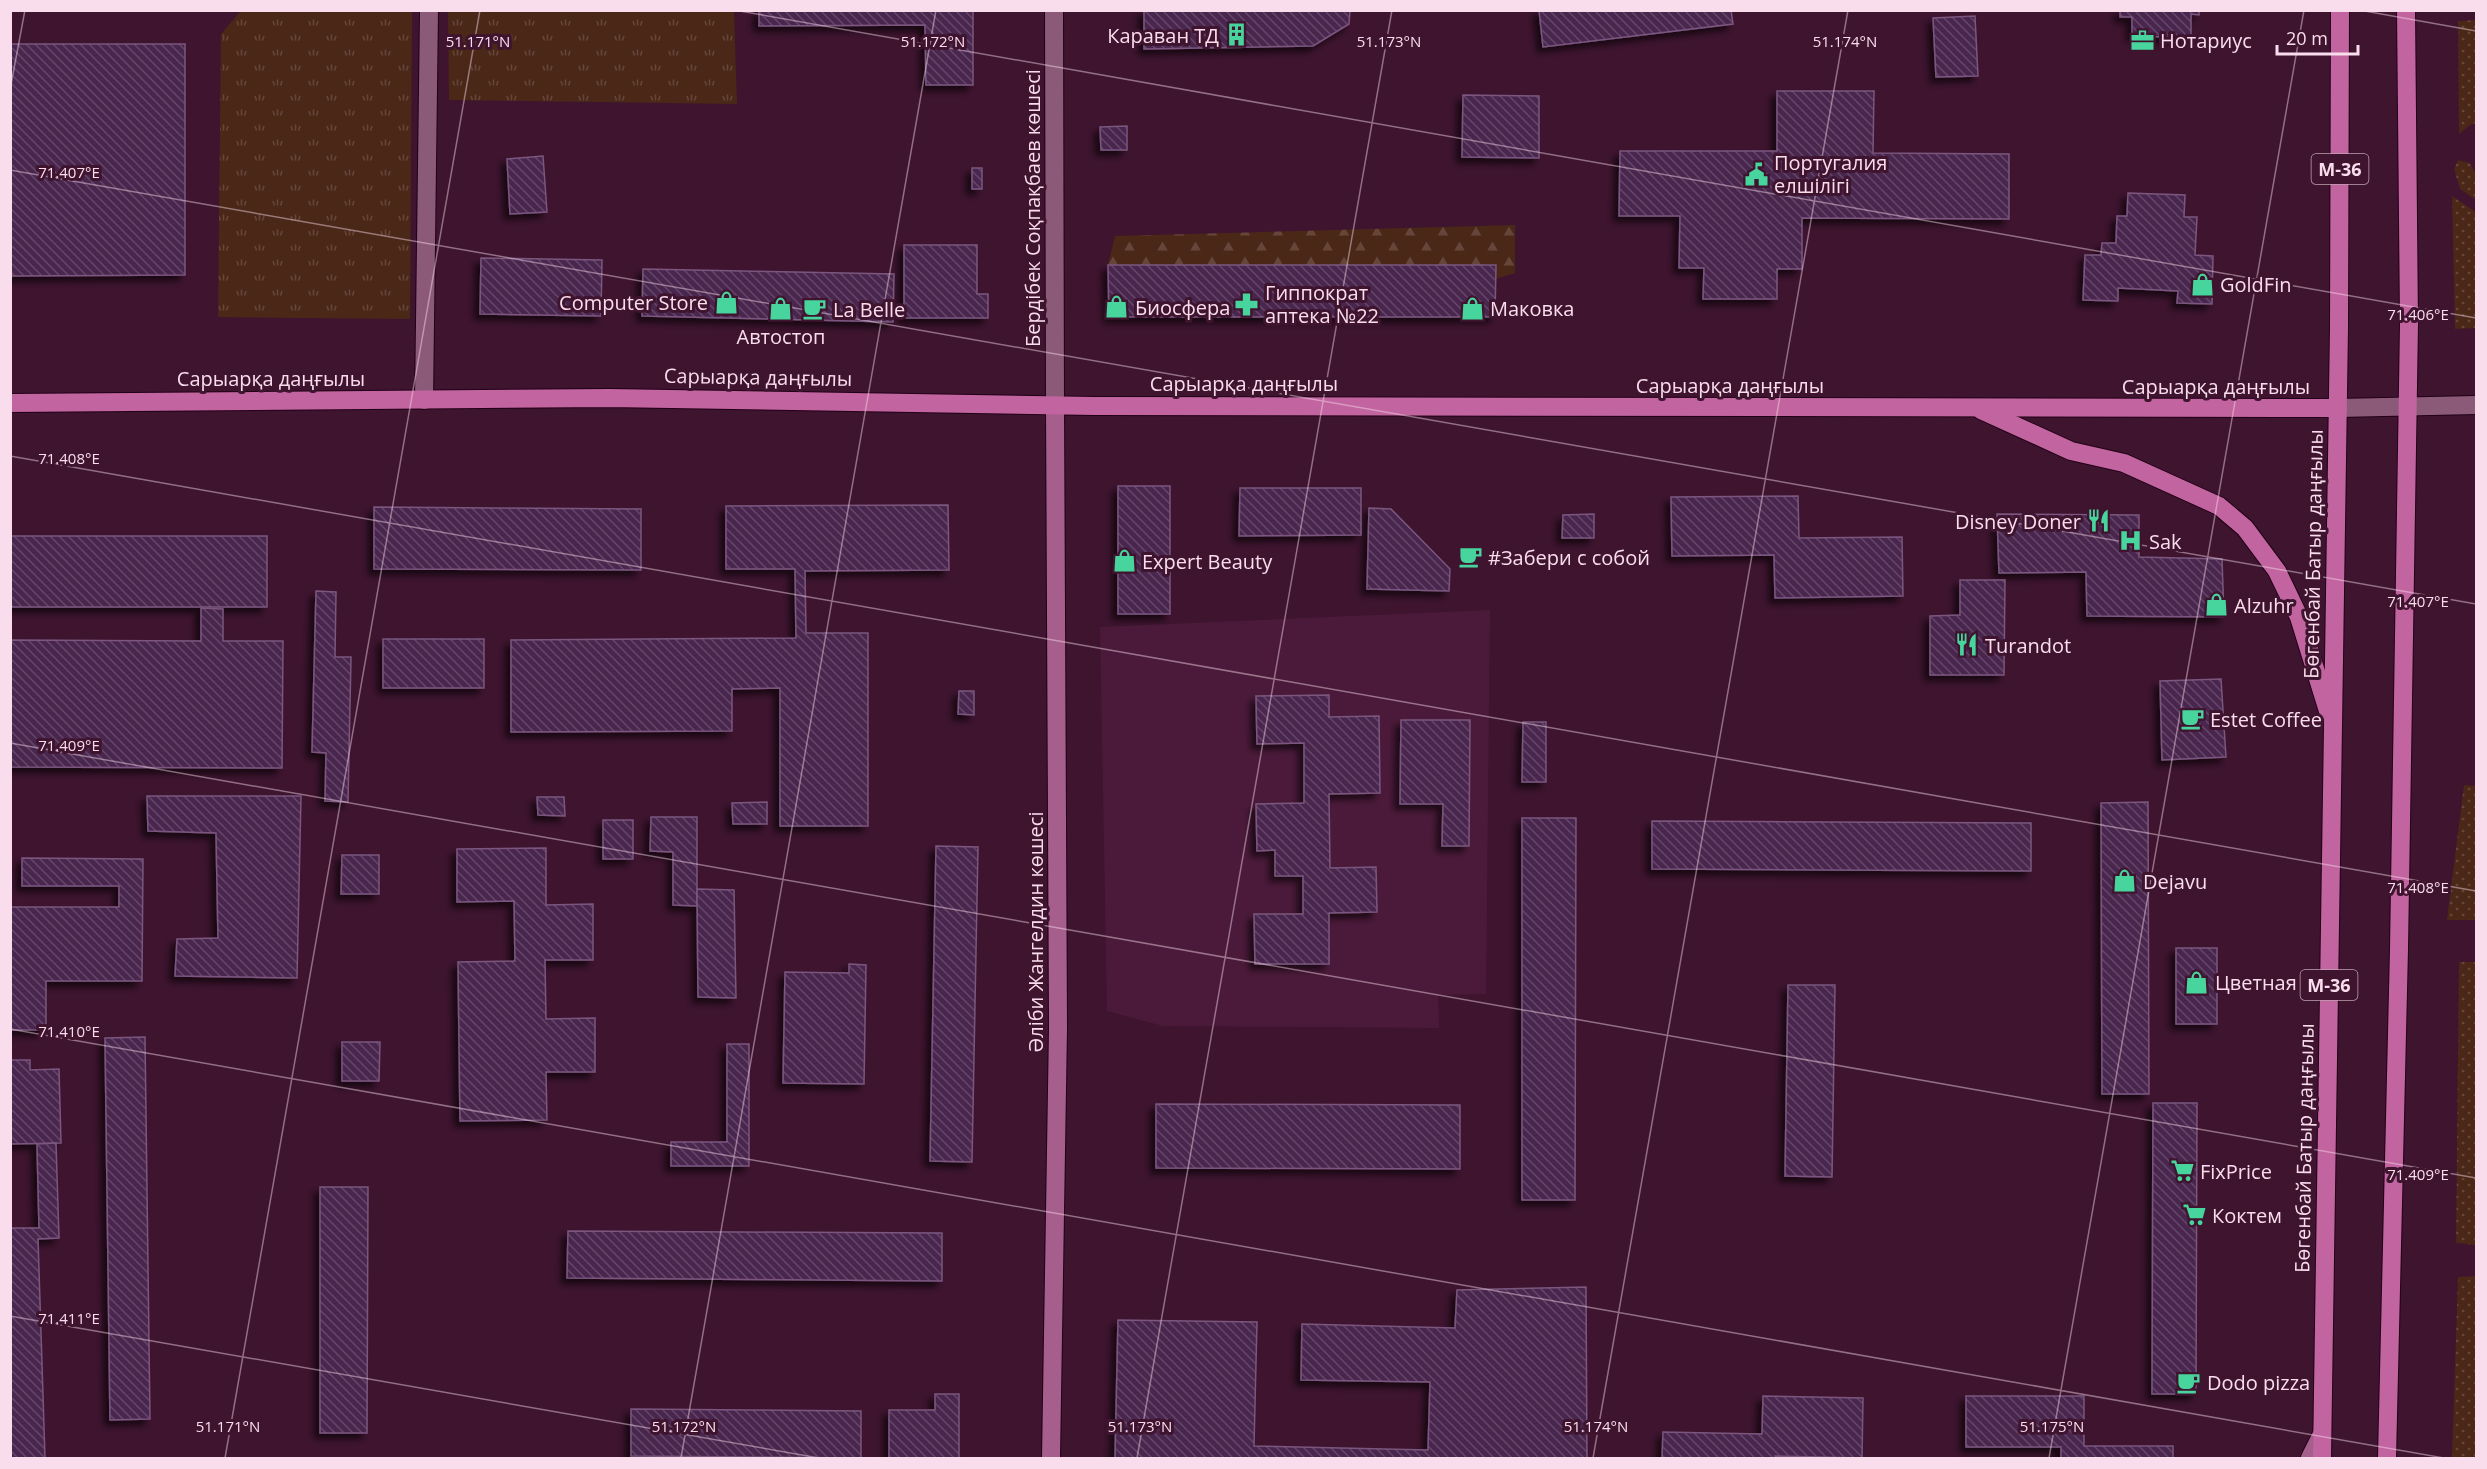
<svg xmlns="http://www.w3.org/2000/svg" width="2487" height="1469" viewBox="0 0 2487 1469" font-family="'Open Sans',sans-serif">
  <defs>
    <pattern id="grass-dots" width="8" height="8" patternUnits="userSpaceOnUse" patternTransform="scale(1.5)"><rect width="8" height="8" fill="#4b2718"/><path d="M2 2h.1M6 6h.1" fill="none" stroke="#66463a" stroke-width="1.8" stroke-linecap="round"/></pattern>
    <pattern id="forest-firs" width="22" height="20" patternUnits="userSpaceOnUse" patternTransform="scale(1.5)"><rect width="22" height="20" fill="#4b2718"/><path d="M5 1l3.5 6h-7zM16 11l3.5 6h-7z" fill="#66463a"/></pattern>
    <pattern id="park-tufts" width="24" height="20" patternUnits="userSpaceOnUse" patternTransform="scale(1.5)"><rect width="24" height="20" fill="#4b2718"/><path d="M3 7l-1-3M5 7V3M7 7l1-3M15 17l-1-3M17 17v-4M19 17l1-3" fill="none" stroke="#66463a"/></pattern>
    <pattern id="building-back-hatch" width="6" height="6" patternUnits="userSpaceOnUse" patternTransform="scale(1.5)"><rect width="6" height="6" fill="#4a264e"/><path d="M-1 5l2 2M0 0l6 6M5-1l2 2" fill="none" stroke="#654568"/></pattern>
    <filter id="shadow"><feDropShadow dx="-5.5" dy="5.5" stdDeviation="3" flood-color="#0009"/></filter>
  </defs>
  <rect width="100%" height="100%" fill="#3e142f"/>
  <!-- built -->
  <polygon fill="#4b1a3a" points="1490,610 1486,994 1438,995 1439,1028 1163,1026 1107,1011 1100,627"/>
  <!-- grass -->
  <g fill="url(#grass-dots)">
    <polygon points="2476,20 2476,123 2470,125 2459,134 2458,21"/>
    <polygon points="2458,160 2470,163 2476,175 2476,200 2460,189 2454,169"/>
    <polygon points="2452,196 2476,212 2476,328 2455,329"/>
    <polygon points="2464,785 2476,786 2476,920 2447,920"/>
    <polygon points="2459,962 2476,962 2476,1245 2456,1243"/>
    <polygon points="2476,1276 2476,1458 2452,1458 2458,1277"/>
  </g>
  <!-- forest -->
  <polygon fill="url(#forest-firs)" points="1515,225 1515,273 1495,279 1495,265 1108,265 1115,236"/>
  <!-- park -->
  <g fill="url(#park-tufts)">
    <polygon points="241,11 412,11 410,319 218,317 221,34"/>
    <polygon points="448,11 734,11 737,104 449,100"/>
  </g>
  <!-- building -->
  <g fill="url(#building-back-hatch)" stroke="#7b577f" stroke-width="1.5" filter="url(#shadow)">
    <polygon points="759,10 973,10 973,85 926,85 925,25 759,26"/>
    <polygon points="1144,10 1350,10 1349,24 1313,46 1144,49"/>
    <polygon points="1539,10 1731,10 1733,24 1543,47"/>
    <polygon points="2120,10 2199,10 2199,15 2191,14 2191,38 2132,36 2132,17 2120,17"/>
    <polygon points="1975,16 1978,76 1936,77 1933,18"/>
    <polygon points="10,44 185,44 185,275 10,276"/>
    <polygon points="1777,91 1874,91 1873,153 2009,154 2009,219 1802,218 1802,269 1777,269 1777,299 1703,299 1704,268 1679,268 1680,216 1619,216 1620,151 1777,151"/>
    <polygon points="1463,95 1539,96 1539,158 1462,157"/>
    <polygon points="1127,126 1127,150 1101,150 1100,127"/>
    <polygon points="543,156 547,212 510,214 507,159"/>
    <rect x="972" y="168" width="10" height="21"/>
    <polygon points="2128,193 2185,195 2184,217 2197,217 2195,255 2213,256 2212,304 2177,303 2178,291 2118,288 2118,301 2083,300 2085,255 2101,255 2102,243 2116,243 2117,216 2127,216"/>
    <polygon points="904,245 977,245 977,294 988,294 988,318 904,318"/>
    <polygon points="481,258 602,260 601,316 480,314"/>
    <polygon points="1108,265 1496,265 1495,317 1109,317"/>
    <polygon points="643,269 894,274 893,322 642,316"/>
    <rect x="1118" y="486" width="52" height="128"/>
    <polygon points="1240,488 1361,488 1361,535 1239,536"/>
    <polygon points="1798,496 1799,538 1902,537 1903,596 1775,598 1774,555 1672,556 1671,497"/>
    <polygon points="948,505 949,570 805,571 806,633 868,633 868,826 780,826 780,688 732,689 732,731 511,732 511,640 796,638 795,569 726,569 726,506"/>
    <polygon points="374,507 641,509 641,570 374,569"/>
    <polygon points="1369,508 1391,509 1450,569 1449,591 1367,589"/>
    <polygon points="1594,514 1594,538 1562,538 1563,515"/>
    <polygon points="1997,514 2139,515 2139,557 2222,559 2224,617 2087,616 2086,572 1999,573"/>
    <rect x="10" y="536" width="257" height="71"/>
    <polygon points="1960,580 2005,580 2004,675 1930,675 1930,616 1960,615"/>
    <polygon points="316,591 336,592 335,657 351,657 348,802 325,801 326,753 312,752"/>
    <polygon points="201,608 223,609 223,641 283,641 282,768 10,767 10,640 201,641"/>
    <rect x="383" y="639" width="101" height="49"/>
    <polygon points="2221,679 2226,757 2162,760 2160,681"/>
    <polygon points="959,691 974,691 974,715 958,714"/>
    <polygon points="1329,695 1329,717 1379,716 1380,793 1329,794 1330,868 1376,867 1377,912 1329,913 1329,964 1255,964 1254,914 1303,914 1303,876 1275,876 1275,850 1257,851 1256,804 1304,803 1304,743 1257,744 1256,696"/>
    <polygon points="1401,720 1470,720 1469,846 1442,846 1443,804 1400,804"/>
    <polygon points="1523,722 1546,722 1546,782 1522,782"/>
    <polygon points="147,796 301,796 297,978 175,976 177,939 218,938 216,833 148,831"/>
    <polygon points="537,797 564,797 565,816 538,815"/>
    <polygon points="767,802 767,824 733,824 732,803"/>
    <polygon points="2148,802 2149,1094 2102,1094 2101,803"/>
    <polygon points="651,817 697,817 697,906 673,905 673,852 650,851"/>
    <polygon points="1522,818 1576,818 1575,1200 1522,1200"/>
    <rect x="603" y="820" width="30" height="39"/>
    <polygon points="1652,821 2031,823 2031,871 1652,869"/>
    <polygon points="936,846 978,847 972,1162 930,1161"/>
    <polygon points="546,848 546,905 593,904 593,960 545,960 546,1019 595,1018 595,1072 546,1072 547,1120 460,1121 458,962 515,961 514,901 457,902 457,849"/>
    <polygon points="342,855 379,855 379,894 341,894"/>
    <polygon points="22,858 143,859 142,981 46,981 46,1030 10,1030 10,907 119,907 119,886 22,886"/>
    <polygon points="697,889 734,890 736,998 698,997"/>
    <rect x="2176" y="948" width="41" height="76"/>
    <polygon points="849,964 866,965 864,1084 783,1083 785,972 849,973"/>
    <polygon points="1788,985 1835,985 1832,1177 1785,1176"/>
    <polygon points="145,1037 150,1419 110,1420 105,1038"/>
    <polygon points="342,1042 380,1042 379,1081 342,1081"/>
    <polygon points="727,1044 749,1044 749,1166 671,1166 671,1142 727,1142"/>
    <polygon points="10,1060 30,1060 30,1070 59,1069 61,1143 10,1144"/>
    <polygon points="2153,1103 2197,1103 2196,1394 2152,1394"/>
    <polygon points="1156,1104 1460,1105 1460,1169 1156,1168"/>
    <polygon points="56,1143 59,1238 38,1239 45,1458 10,1458 10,1228 39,1228 37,1144"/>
    <polygon points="320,1187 368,1187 367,1433 320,1433"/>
    <polygon points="568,1231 942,1233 942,1281 567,1278"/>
    <polygon points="1586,1287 1587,1458 1115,1458 1118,1320 1257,1322 1254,1446 1428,1450 1430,1382 1301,1380 1302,1324 1455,1328 1457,1290"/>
    <polygon points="935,1394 959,1394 959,1458 889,1458 889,1410 935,1410"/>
    <polygon points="1763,1396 1863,1398 1862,1458 1775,1456 1775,1458 1662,1458 1663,1432 1762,1434"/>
    <polygon points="1966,1396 2084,1396 2084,1446 2173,1446 2173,1458 2061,1458 2061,1447 1966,1447"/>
    <polygon points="631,1409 861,1411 861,1458 631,1456"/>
  </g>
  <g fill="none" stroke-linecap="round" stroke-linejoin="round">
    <defs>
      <g id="street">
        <polyline points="1054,10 1055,405"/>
        <polyline points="424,400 429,10"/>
        <polyline points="2338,408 2476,405"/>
      </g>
      <g id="secondary">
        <polyline points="1051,1458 1058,1028 1055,405"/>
        <polyline points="2310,1458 2322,1434"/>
      </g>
      <g id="primary">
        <polyline points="10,403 609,398 1095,406 2338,408"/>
        <polyline points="1981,410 2071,451 2124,463 2219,506 2245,528 2277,571 2299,617 2328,711"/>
        <polyline points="2322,1458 2339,327 2340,10"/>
        <polyline points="2387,1458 2399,949 2409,323 2406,10"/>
      </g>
    </defs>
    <!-- street casing -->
    <use href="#street" stroke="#220017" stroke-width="20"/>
    <!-- secondary casing -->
    <use href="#secondary" stroke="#220017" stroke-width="20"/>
    <!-- primary casing -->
    <use href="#primary" stroke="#220017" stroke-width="20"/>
    <!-- street -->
    <use href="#street" stroke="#8b5a78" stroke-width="18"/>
    <!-- secondary -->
    <use href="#secondary" stroke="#a65f8c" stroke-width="18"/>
    <!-- primary -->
    <use href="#primary" stroke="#c1649f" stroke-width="18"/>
  </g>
  <!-- ticks -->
  <path fill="none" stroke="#fadded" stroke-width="1.5" stroke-opacity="0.45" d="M734,10L2476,318M2359,10L2476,31M10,90L25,10M10,170L2476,604M10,456L2476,891M10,743L2476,1178M10,1029L2444,1458M10,1316L819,1458M225,1458L480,10M681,1458L936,10M1137,1458L1392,10M1593,1458L1848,10M2049,1458L2304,10"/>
  <!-- icons -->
  <defs>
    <symbol id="building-bare" viewBox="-9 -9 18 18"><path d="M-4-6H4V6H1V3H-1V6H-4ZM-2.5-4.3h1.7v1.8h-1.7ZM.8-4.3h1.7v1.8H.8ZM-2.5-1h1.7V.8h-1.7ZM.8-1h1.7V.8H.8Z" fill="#48d49d" stroke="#3e142f" stroke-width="2.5" paint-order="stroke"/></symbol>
    <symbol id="office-bare" viewBox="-9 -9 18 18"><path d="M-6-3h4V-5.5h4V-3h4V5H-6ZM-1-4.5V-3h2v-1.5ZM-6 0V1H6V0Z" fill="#48d49d" stroke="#3e142f" stroke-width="2.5" paint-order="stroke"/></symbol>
    <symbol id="civic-bare" viewBox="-9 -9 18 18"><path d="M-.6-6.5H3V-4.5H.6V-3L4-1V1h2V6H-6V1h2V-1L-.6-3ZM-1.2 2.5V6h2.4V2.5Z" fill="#48d49d" stroke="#3e142f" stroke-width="2.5" paint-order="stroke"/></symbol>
    <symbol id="shop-bare" viewBox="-9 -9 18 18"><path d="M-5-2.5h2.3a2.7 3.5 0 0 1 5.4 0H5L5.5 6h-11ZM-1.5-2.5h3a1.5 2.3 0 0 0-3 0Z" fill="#48d49d" stroke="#3e142f" stroke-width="2.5" paint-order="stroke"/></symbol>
    <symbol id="pharmacy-bare" viewBox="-9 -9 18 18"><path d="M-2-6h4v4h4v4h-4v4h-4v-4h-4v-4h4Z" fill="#48d49d" stroke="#3e142f" stroke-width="2.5" paint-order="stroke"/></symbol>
    <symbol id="cafe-bare" viewBox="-9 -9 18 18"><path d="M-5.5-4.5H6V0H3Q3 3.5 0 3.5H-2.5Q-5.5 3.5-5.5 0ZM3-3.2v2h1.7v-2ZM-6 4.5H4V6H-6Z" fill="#48d49d" stroke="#3e142f" stroke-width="2.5" paint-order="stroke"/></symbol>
    <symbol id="restaurant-bare" viewBox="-9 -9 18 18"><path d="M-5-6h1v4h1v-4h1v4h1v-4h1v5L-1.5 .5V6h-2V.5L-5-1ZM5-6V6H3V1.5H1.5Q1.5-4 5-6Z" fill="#48d49d" stroke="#3e142f" stroke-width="2.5" paint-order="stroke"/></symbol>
    <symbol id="hospital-bare" viewBox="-9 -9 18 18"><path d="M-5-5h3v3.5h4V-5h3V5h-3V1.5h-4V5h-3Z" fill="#48d49d" stroke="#3e142f" stroke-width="2.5" paint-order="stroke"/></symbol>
    <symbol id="supermarket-bare" viewBox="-9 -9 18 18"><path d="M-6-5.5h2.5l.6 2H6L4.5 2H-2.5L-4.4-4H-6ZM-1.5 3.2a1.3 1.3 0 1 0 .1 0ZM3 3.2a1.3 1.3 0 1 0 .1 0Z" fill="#48d49d" stroke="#3e142f" stroke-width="2.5" paint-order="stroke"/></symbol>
  </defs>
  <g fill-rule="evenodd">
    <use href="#building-bare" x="1220" y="18" width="33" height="33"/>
    <use href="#office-bare" x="2126" y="24" width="33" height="33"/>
    <use href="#civic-bare" x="1740" y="158" width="33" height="33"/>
    <use href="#shop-bare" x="2186" y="268" width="33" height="33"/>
    <use href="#shop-bare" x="710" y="286" width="33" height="33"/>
    <use href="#pharmacy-bare" x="1230" y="288" width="33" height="33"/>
    <use href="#shop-bare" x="1100" y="290" width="33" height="33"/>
    <use href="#shop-bare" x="1456" y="292" width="33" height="33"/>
    <use href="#shop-bare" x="764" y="292" width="33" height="33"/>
    <use href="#cafe-bare" x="798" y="292" width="33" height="33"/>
    <use href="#restaurant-bare" x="2082" y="504" width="33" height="33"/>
    <use href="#hospital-bare" x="2114" y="524" width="33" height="33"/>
    <use href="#cafe-bare" x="1454" y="540" width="33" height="33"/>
    <use href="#shop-bare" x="1108" y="544" width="33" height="33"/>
    <use href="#shop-bare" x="2200" y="588" width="33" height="33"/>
    <use href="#restaurant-bare" x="1950" y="628" width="33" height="33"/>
    <use href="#cafe-bare" x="2176" y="702" width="33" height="33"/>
    <use href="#shop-bare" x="2108" y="864" width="33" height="33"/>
    <use href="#shop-bare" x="2180" y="966" width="33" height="33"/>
    <use href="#supermarket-bare" x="2166" y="1154" width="33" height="33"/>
    <use href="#supermarket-bare" x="2178" y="1198" width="33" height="33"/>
    <use href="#cafe-bare" x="2172" y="1366" width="33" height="33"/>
  </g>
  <g text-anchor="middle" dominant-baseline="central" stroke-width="6" stroke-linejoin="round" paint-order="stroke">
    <!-- shield labels -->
    <g fill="#3e142f" stroke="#c2a1b4" stroke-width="1.5">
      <rect x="2311.5" y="154" width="57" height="30" rx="4.5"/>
      <rect x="2300.5" y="970" width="57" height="30" rx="4.5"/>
    </g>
    <g font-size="18" font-weight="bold" fill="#fadded">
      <text x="2340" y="169">M-36</text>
      <text x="2329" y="985">M-36</text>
    </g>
    <!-- poi labels -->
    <g font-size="20" fill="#fadded" stroke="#3e142f" text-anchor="start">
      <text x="1219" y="35" text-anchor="end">Караван ТД</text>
      <text x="2160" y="40">Нотариус</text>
      <text x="1774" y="162">Португалия<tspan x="1774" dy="23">елшілігі</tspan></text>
      <text x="2220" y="284">GoldFin</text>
      <text x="1265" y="292">Гиппократ<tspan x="1265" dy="23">аптека №22</tspan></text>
      <text x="708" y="302" text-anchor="end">Computer Store</text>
      <text x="1135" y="307">Биосфера</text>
      <text x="1490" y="308">Маковка</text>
      <text x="833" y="309">La Belle</text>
      <text x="781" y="336" text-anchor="middle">Автостоп</text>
      <text x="2081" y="521" text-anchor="end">Disney Doner</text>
      <text x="2149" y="541">Sak</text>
      <text x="1488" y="557">#Забери с собой</text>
      <text x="1142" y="561">Expert Beauty</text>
      <text x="2234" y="605">Alzuhr</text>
      <text x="1985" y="645">Turandot</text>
      <text x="2210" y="719">Estet Coffee</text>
      <text x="2143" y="881">Dejavu</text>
      <text x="2215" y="982">Цветная</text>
      <text x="2200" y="1171">FixPrice</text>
      <text x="2212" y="1215">Коктем</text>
      <text x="2207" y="1382">Dodo pizza</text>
    </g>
    <!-- street labels -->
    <g font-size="20" fill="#fadded" stroke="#3e142f">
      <text transform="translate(1032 208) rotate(-90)">Бердібек Соқпақбаев көшесі</text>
      <text transform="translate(758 377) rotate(1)">Сарыарқа даңғылы</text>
      <text x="271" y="378">Сарыарқа даңғылы</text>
      <text x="1244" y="383">Сарыарқа даңғылы</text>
      <text x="1730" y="385">Сарыарқа даңғылы</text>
      <text x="2216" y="386">Сарыарқа даңғылы</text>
      <text transform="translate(2313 554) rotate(-89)">Бөгенбай Батыр даңғылы</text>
      <text transform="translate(1035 932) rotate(-90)">Әліби Жангелдин көшесі</text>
      <text transform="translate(2304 1148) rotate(-89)">Бөгенбай Батыр даңғылы</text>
    </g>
  </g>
  <g font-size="15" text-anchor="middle" fill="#fadded" stroke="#3e142f" stroke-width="6" stroke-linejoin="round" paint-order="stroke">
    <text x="478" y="47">51.171°N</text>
    <text x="933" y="47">51.172°N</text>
    <text x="1389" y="47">51.173°N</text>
    <text x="1845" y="47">51.174°N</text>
    <text x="69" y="178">71.407°E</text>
    <text x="2418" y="320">71.406°E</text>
    <text x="69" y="464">71.408°E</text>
    <text x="2418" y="607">71.407°E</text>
    <text x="69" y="751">71.409°E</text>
    <text x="2418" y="893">71.408°E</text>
    <text x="69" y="1037">71.410°E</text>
    <text x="2418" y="1180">71.409°E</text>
    <text x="69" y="1324">71.411°E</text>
    <text x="228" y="1432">51.171°N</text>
    <text x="684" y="1432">51.172°N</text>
    <text x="1140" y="1432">51.173°N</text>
    <text x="1596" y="1432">51.174°N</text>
    <text x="2052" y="1432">51.175°N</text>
  </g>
  <!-- border -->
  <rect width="2487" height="1469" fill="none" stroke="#fadded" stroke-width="24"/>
  <!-- scale -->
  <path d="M2277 45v9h81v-9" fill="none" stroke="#fadded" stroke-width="3"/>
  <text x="2286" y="45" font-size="18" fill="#fadded" stroke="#3e142f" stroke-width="4.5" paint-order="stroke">20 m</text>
</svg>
